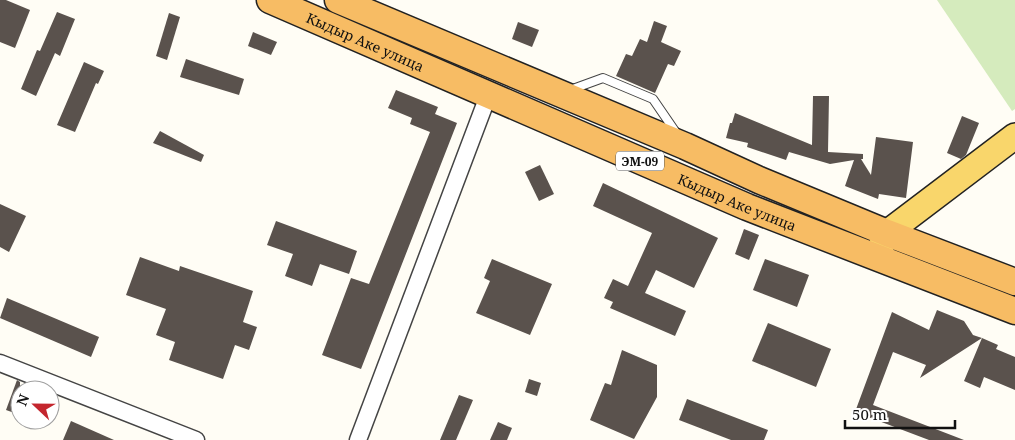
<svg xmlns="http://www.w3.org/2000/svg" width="1015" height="440" viewBox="0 0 1015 440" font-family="'Noto Serif',serif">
  <rect width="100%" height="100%" fill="#fffdf5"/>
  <!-- green -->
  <polygon fill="#d5ebbd" points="937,0 1015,0 1015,109 1012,111"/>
  <!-- building -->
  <g fill="#5a524d">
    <polygon points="0,0 6,0 30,10 15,48 0,42"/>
    <polygon points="57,12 75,19 60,56 55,53 36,96 21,89 37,50 40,51"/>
    <polygon points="169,13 180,17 167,60 156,56"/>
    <polygon points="654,21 667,26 661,42 681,51 674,66 668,64 655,93 616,76 626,54 632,56 640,39 647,42"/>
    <polygon points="518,22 539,30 532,47 512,39"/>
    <polygon points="253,32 277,42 271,55 248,46"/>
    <polygon points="186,59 244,79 239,95 180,77"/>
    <polygon points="84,62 104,71 98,84 96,83 75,132 57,125"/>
    <polygon points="396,90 438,107 435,114 457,123 361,369 322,355 351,278 369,284 430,132 410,124 412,118 388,108"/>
    <polygon points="813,96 829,96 828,152 863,154 863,159 861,159 871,175 876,137 913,142 906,198 879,194 878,199 845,186 854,160 830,164 789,152 786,160 747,147 748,143 726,138 730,123 732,123 735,113 812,145"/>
    <polygon points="962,116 979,123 966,155 961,159 947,153"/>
    <polygon points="160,131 204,155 201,162 153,143"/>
    <polygon points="540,165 554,194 539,201 525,172"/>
    <polygon points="603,183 718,238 694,288 656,270 645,293 686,311 675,336 610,308 613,302 604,298 613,279 628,286 652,233 593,206"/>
    <polygon points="0,204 26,216 9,252 0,247"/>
    <polygon points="276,221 357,251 349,274 320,264 312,286 285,276 293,254 267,245"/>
    <polygon points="744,229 759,235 749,260 735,254"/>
    <polygon points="140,257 179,271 180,266 253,291 243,322 257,327 249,350 235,345 223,379 169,360 175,342 156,335 166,309 126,295"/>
    <polygon points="492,259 552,284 530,335 476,313 490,281 484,278"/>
    <polygon points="765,259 809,275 797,307 753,290"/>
    <polygon points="7,298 99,337 91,357 0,318"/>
    <polygon points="937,310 964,321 973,335 982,338 920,378 926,365 893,352 873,405 964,440 929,440 855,412 892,312 929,330"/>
    <polygon points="768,323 831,349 816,387 752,361"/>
    <polygon points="982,338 998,345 996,349 1015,357 1015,390 984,377 980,388 964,381"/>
    <polygon points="622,350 657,365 657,397 634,439 590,420 605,383 611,385"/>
    <polygon points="529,379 541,383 537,396 525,392"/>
    <polygon points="17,380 20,382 20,415 6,410"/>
    <polygon points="459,395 473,400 456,440 440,440"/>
    <polygon points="687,399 768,430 764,440 731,440 679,420"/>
    <polygon points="71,421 114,440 63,440"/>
    <polygon points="498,422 512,428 507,440 490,440"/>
  </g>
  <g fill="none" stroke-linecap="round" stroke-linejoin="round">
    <defs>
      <polyline id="service" points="570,90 603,78 653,99 677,134"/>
      <g id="minor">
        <polyline points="0,363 196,440"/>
        <polyline points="358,440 488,96"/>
      </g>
      <polyline id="primary" points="879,251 887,233 1015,136"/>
      <g id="trunk">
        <path id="s1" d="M270,0L747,207L1015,311"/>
        <polyline points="338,0 685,146 759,180 887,233 1015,282"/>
      </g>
    </defs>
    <!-- service casing -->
    <use href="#service" stroke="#444" stroke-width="10"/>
    <!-- minor casing -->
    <use href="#minor" stroke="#444" stroke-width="19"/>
    <!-- primary casing -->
    <use href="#primary" stroke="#222" stroke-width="28"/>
    <!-- trunk casing -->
    <use href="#trunk" stroke="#222" stroke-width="29"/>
    <!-- service -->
    <use href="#service" stroke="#fff" stroke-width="8"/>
    <!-- minor -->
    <use href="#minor" stroke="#fff" stroke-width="16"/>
    <!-- primary -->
    <use href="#primary" stroke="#f9d66b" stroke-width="25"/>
    <!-- trunk -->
    <use href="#trunk" stroke="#f7bc64" stroke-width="26"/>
  </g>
  <g text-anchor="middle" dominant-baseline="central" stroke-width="5" stroke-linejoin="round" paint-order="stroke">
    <!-- shield labels -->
    <rect fill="#fff" stroke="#585858" stroke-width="1" x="616" y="151.5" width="48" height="19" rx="4"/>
    <g font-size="12" font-weight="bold" fill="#111">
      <text x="640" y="161">ЭМ-09</text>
    </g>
    <!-- street labels -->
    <g font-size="14" fill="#111" stroke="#fff">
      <text stroke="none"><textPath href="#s1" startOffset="104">Кыдыр Аке улица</textPath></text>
      <text stroke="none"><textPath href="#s1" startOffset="509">Кыдыр Аке улица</textPath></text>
    </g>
  </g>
  <!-- north arrow -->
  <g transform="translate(35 405) rotate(292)"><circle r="24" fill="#ffffff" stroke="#a0a0a0"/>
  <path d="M0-4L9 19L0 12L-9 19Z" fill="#c4262e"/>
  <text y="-8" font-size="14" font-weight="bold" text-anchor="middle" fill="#111111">N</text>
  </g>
  <!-- scale -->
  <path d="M845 420v8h110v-8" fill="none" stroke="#111111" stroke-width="2.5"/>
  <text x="852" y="420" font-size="15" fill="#111111" stroke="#ffffff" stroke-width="4" paint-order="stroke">50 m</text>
</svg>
